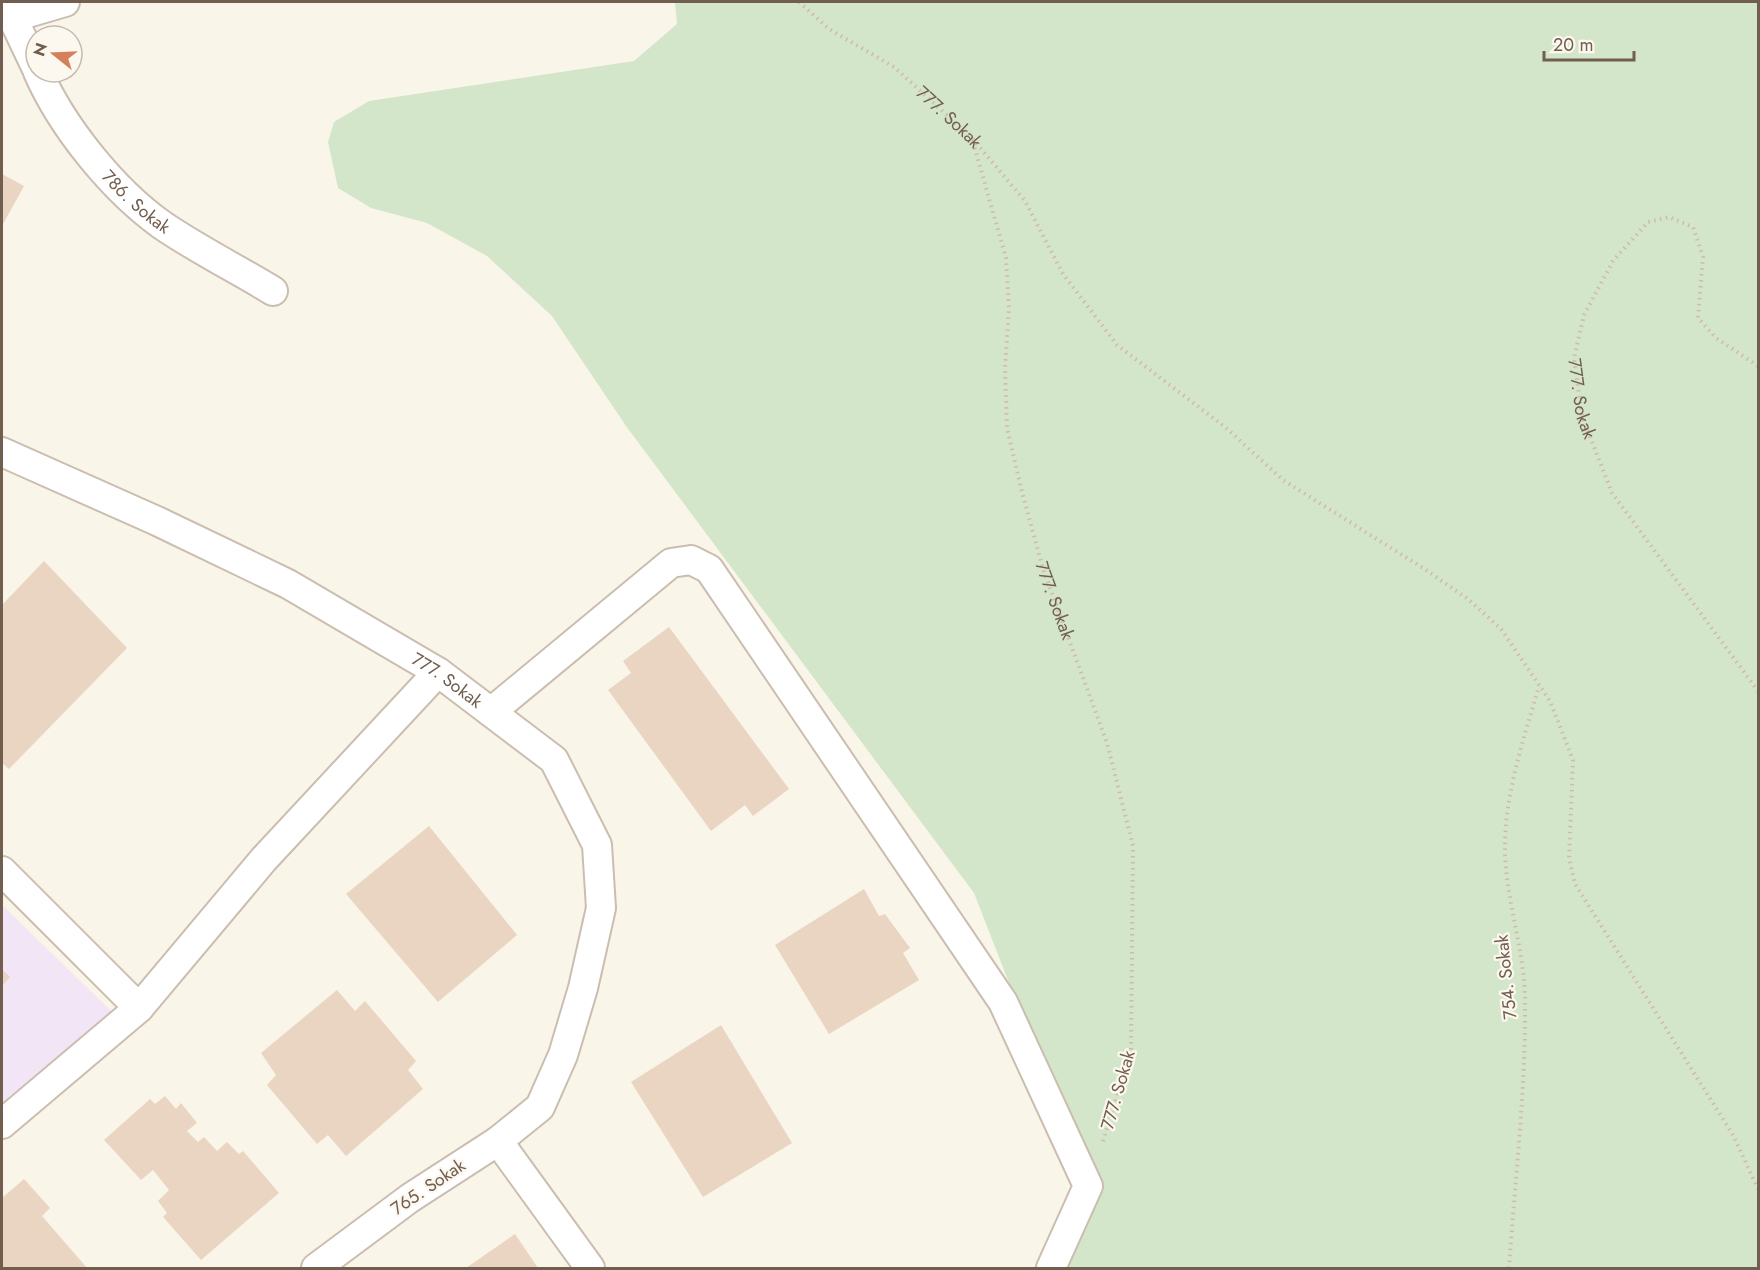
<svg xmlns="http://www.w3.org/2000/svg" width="1760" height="1270" viewBox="0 0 1760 1270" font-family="Jost,sans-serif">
  <rect width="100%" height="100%" fill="#faf5e9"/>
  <!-- education -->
  <polygon fill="#f1e5f6" points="2,905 113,1013 2,1108"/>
  <!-- green -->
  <polygon fill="#d3e6c9" points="675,2 1758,2 1758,1268 1051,1268 1088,1186 974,893 626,426 552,316 487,256 427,223 371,208 338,188 328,142 334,122 369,101 634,61 677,24"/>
  <!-- building -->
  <g fill="#ead5c2">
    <polygon points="2,174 24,186 2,226"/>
    <polygon points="44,561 127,648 9,769 2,763 2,605"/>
    <polygon points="669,627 789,789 753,816 745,805 711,831 608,690 631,673 623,661"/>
    <polygon points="429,826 517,935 438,1002 346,894"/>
    <polygon points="864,889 879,916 885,914 910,948 903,953 919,980 829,1034 775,945"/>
    <polygon points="2,969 10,977 2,986"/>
    <polygon points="337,990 355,1011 365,1001 416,1061 408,1070 423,1089 346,1156 328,1135 317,1144 267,1085 276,1075 261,1053"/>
    <polygon points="721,1025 792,1143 703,1197 631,1082"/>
    <polygon points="165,1096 176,1109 181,1103 197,1123 187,1131 198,1142 204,1137 217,1151 227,1142 239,1154 243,1151 279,1193 201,1260 163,1217 167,1213 158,1201 169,1190 153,1170 141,1180 104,1140 150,1099 155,1104"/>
    <polygon points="24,1179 50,1208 42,1216 87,1268 2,1268 2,1198"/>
    <polygon points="515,1234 538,1268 466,1268"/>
  </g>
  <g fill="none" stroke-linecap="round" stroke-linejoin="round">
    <defs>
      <g id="minor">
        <polyline points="5,2 36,67"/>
        <polyline points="14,17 65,2"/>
        <path id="s4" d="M38,72C62,127 113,190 162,225C197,249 237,269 273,291"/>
        <path id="s5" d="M2,452L157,521L288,584L438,672L554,760L597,845L601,908L583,988L563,1055L540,1107L498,1141L410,1198L316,1268"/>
        <polyline points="491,712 671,563 691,560 709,569 1003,1002 1088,1186 1051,1268"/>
        <polyline points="2,871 139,1008"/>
        <polyline points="2,1124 139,1008 264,859 438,672"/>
        <polyline points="498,1141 590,1268"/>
      </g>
    </defs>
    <!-- minor casing -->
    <use href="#minor" stroke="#cbbdb0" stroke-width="32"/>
    <!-- path -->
    <g stroke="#d1baa7" stroke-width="4" stroke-dasharray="1.5 4.5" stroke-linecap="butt">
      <path id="s1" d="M799,2L829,29L894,67L972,138L1025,201L1063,274L1117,345L1225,427L1283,480L1426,570L1468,599L1501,629L1550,701L1573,760L1569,858L1575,884L1733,1135L1758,1189"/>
      <path id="s2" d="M973,142L1006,258L1009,309L1005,368L1007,428L1022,492L1043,569L1107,743L1133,846L1131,1051L1102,1144"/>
      <path id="s3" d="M1758,366L1716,338L1698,318L1703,257L1693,227L1669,217L1648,222L1613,261L1584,315L1574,358L1582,416L1612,493L1758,691"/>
      <path d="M1509,1268C1515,1179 1526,1090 1525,1000C1525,958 1510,912 1506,869C1500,807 1522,745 1539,686"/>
    </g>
    <!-- minor -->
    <use href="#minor" stroke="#fff" stroke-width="28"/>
  </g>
  <g text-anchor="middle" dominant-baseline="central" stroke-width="4.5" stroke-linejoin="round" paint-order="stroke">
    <!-- street labels -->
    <g font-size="18" fill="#715e4f" stroke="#fdf8ef">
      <text stroke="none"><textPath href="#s1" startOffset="190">777. Sokak</textPath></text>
      <text stroke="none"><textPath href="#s4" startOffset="164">786. Sokak</textPath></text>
      <text stroke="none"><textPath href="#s3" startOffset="417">777. Sokak</textPath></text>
      <text stroke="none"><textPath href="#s2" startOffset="470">777. Sokak</textPath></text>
      <text stroke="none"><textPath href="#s5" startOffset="501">777. Sokak</textPath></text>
      <text transform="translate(1506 977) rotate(-96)">754. Sokak</text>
      <text transform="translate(1118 1090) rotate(-74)">777. Sokak</text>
      <text transform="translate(428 1187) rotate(-34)">765. Sokak</text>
    </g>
  </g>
  <!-- border -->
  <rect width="1760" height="1270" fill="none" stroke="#715e4f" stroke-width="6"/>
  <!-- north arrow -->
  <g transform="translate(54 54) rotate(288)"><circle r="28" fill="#fdf8ef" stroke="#c5baaf" stroke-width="1.5"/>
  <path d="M0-4.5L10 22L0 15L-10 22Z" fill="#d5805d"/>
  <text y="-9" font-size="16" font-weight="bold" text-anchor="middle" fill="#715e4f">N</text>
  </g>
  <!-- scale -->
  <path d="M1544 51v9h90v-9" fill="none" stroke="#715e4f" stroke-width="3"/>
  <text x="1553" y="51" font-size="18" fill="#715e4f" stroke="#fdf8ef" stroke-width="4.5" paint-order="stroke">20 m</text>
</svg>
